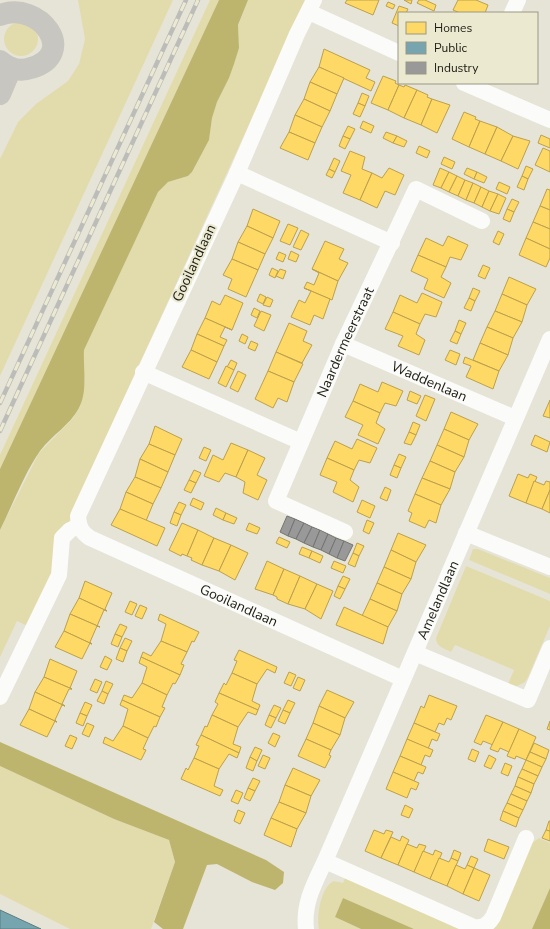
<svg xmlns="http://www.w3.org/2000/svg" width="550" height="929" viewBox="0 0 550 929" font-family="'Nunito Sans',sans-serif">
  <rect width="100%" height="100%" fill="#e6e4d7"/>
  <!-- green -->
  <g fill="#e2dcad">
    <polygon points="78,0 173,0 0,376 0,159 18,122 36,104 68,81 79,64 85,39"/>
    <polygon points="210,0 219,0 0,469 0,455"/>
    <polygon points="248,0 306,0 74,507 55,566 30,627 17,621 0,657 0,530 39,453 73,418 80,407 85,382 83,364 84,350 158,192 168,182 188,176 192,172 209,140 212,118 217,102 229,78 239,48 238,26"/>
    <circle cx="21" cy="39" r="17"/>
    <polygon points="473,549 478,549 550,578 550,594 469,560"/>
    <path d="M466,566L550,601V626L528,677L525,682L517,686L508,684L514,670L455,645L451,652C444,648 436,647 436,638Z"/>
    <polygon points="0,766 114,819 169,840 175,862 151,929 70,929 0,894"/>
    <polygon points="539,838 550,843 550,888 532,929 492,929 532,843"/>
    <path d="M345,878L461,929H414L343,898L335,917L361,929H319C316,916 321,886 334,881L343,883Z"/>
  </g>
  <!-- water -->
  <g fill="#bdb56d">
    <path d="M219,0H248L238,25L239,48L234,64L229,78L217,102L212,118L209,140L192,172L188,176L168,182L158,192L84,350C83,370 88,390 79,408C70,425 52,435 40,451C25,472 12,506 0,530V469Z"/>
    <polygon points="0,742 266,860 284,872 283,883 275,890 252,882 217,864 207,865 183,929 163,929 154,922 175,862 169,840 114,819 0,766"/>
    <polygon points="550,888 550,929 532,929"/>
    <polygon points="343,898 414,929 361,929 335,917"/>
  </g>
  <!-- homes -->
  <g fill="#ffd966" stroke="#bba04d">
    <polygon points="347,0 379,0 373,15 345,3"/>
    <polygon points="404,0 412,0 411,4"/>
    <polygon points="419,0 425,0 436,5 434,11 417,3"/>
    <polygon points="458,0 476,0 488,5 485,13 460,13 453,10"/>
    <polygon points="388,2 395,5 393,9 386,6"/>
    <polygon points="399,6 408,9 406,13 399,13 399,26 392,23"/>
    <polygon points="324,49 370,70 366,78 375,82 371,91 319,67"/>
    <polygon points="319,67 344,78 337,94 310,82"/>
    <polygon points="383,76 396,81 395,83 399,85 388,110 371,103"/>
    <polygon points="310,82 337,94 330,111 304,99"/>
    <polygon points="399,85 404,87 405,85 417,90 404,118 388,110"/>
    <polygon points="417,90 428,95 427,97 432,99 421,125 404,118"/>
    <polygon points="362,93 369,96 365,106 358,103"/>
    <polygon points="304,99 330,111 322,127 295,115"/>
    <polygon points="432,99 450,105 437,133 421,125"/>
    <polygon points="358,103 365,106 360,117 353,114"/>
    <polygon points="464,112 476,117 475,119 480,121 469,147 452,139"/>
    <polygon points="295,115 322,127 315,143 289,132"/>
    <polygon points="363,121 374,126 371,133 360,128"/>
    <polygon points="480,121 497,127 485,154 469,147"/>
    <polygon points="348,126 355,129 350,139 343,136"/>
    <polygon points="497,127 513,136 501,161 485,154"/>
    <polygon points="289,132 315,143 308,160 280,148"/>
    <polygon points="386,132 397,136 393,143 383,138"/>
    <polygon points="541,135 550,139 550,148 538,143"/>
    <polygon points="343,136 350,139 345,149 339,146"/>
    <polygon points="397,136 407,141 404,147 393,143"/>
    <polygon points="513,136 530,141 518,169 501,161"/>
    <polygon points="419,146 430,151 427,158 416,153"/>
    <polygon points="543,148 550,151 550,172 535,165"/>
    <polygon points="350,151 365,157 362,169 372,173 360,200 343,193 351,175 341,171"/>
    <polygon points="444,157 455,162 452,169 441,164"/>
    <polygon points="334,158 340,161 335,172 329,169"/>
    <polygon points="526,166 533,169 528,179 522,176"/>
    <polygon points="389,168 404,175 395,195 385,191 377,208 360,200 372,173 382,178"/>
    <polygon points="440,168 449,172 441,188 433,185"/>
    <polygon points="467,168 477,172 474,179 464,174"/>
    <polygon points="329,169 335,172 332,178 326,175"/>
    <polygon points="449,172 457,176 449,192 441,188"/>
    <polygon points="477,172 487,177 484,183 474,179"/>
    <polygon points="457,176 465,180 458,196 449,192"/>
    <polygon points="522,176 528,179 524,190 517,187"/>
    <polygon points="465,180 473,183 466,200 458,196"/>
    <polygon points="499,182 510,187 507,194 496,189"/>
    <polygon points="473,183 481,187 474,203 466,200"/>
    <polygon points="481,187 489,191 482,207 474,203"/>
    <polygon points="547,189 550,190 550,210 540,206"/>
    <polygon points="489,191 498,194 490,211 482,207"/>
    <polygon points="498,194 506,198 499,214 490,211"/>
    <polygon points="512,199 519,202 514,212 507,209"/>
    <polygon points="540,206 550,210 550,229 533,222"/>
    <polygon points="253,209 280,221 273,238 247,226"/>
    <polygon points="507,209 514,212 510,222 503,219"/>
    <polygon points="533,222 550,229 550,249 526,238"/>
    <polygon points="288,224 298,228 290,245 280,241"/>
    <polygon points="247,226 273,238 265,254 238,242"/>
    <polygon points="301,230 309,234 301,250 293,247"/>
    <polygon points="498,231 504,234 499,245 493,242"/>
    <polygon points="448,236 468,245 461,260 450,257 446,267 418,255 426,238 443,246"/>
    <polygon points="526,238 550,249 550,258 546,267 519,255"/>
    <polygon points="325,241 344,249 339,259 348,263 338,281 312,269"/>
    <polygon points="238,242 265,254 258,270 232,259"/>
    <polygon points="291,251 299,255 296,262 288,259"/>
    <polygon points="279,252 286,255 283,262 276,259"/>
    <polygon points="418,255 446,267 441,277 451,283 444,298 424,289 428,279 411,271"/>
    <polygon points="232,259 258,270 246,297 228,289 232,279 223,275"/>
    <polygon points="483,265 490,268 485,279 478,276"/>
    <polygon points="272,268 278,271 275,278 269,275"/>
    <polygon points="280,269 286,271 283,279 276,276"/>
    <polygon points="312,269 338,281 332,300 304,288 307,282 314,285 319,273"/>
    <polygon points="509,277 536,289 527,305 502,294"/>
    <polygon points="304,288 330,299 323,319 314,315 310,325 291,317 299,300 305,303 311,291"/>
    <polygon points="473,288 480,291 475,301 469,298"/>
    <polygon points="422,293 442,302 436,317 425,314 420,324 393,312 400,295 417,303"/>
    <polygon points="260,294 266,297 263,304 257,301"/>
    <polygon points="502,294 527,305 522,322 495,311"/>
    <polygon points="225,295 243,303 232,330 205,318 212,301 220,305"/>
    <polygon points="267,297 273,300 270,307 263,305"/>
    <polygon points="469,298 475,301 471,311 464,308"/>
    <polygon points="254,308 260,311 257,318 251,315"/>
    <polygon points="261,311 271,315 264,331 254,326"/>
    <polygon points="495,311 522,322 513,338 487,327"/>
    <polygon points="393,312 420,324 416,334 425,340 419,355 398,346 403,336 385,329"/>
    <polygon points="205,318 232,330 225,327 220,337 227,340 224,346 197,334"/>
    <polygon points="459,320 466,323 461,334 455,331"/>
    <polygon points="289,323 307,331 303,341 312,345 302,363 276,352"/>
    <polygon points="487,327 513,338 508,355 480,343"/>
    <polygon points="455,331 461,334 457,344 450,341"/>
    <polygon points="197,334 224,346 217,362 191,350"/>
    <polygon points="242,334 248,337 245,344 239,341"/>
    <polygon points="251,341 258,344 255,351 248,348"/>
    <polygon points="480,343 508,355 499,371 473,360"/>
    <polygon points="191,350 217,362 209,379 182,367"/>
    <polygon points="450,350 460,354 456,365 445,360"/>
    <polygon points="276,352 303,364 294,382 268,371"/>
    <polygon points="465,357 499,371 493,389 466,377 471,366 463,363"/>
    <polygon points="231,360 237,363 234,370 227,367"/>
    <polygon points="226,366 234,370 226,387 218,383"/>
    <polygon points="238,371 246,375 238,392 230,388"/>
    <polygon points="268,371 294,382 287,402 278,398 273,408 255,399"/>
    <polygon points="382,382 403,391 396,406 385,403 380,413 353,401 360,384 378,392"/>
    <polygon points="410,391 421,396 417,404 407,400"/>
    <polygon points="425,395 435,399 426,421 416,416"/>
    <polygon points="550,400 550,418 543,416"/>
    <polygon points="353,401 380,413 376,423 385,429 378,444 358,435 363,425 345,417"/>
    <polygon points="451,412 478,424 469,440 444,429"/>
    <polygon points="413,422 420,425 416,435 409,432"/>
    <polygon points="155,426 182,439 175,455 149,444"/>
    <polygon points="444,429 469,440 464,457 437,445"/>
    <polygon points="409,432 416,435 411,445 404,443"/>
    <polygon points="535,435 550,442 547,452 531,445"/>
    <polygon points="357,439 377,448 370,463 359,460 354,470 327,458 335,441 352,449"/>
    <polygon points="231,443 248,450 236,477 225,473 219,482 204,476 213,455 223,460"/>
    <polygon points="149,444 175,455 168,472 140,459"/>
    <polygon points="437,445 464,457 455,472 430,461"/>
    <polygon points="204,447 211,450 206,461 199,458"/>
    <polygon points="248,450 265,458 257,475 267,480 258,500 243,493 245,482 236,477"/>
    <polygon points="399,454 406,457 401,468 394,465"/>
    <polygon points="327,458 354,470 350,480 359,487 353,502 333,492 337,482 320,475"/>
    <polygon points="140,459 168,472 161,488 135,477"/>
    <polygon points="430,461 455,472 450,489 422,478"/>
    <polygon points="394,465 401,468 397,478 390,475"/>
    <polygon points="194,470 201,473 196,483 189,480"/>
    <polygon points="518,474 528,478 530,474 537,477 526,503 509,496"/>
    <polygon points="135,477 161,488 153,504 126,492"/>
    <polygon points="422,478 450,489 441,505 415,494"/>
    <polygon points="189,480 196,483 191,493 184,490"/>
    <polygon points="534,481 544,485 546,481 550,482 550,490 542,509 526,503"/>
    <polygon points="385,487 391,490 387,501 380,498"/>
    <polygon points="550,490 550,513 542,509"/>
    <polygon points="126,492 153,504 146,521 120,509"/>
    <polygon points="415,494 441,505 436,523 429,520 425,528 409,521 412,513 408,511"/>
    <polygon points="193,498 204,503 201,510 190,505"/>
    <polygon points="362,500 375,506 370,518 357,512"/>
    <polygon points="179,502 186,505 181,515 174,512"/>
    <polygon points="216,508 226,513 223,520 213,515"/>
    <polygon points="120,509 165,528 157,546 111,525"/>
    <polygon points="174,512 181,515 177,526 170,523"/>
    <polygon points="226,513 237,518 234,524 223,520"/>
    <polygon points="367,520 374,523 369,534 363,531"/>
    <polygon points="182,523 198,530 187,556 182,554 181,556 169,550"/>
    <polygon points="249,523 260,528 257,534 246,530"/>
    <polygon points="198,530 214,538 202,565 191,560 192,558 187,556"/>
    <polygon points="398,533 426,545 416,562 391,550"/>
    <polygon points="279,537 290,542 287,548 276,543"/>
    <polygon points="214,538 231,545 219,571 202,565"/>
    <polygon points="357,543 364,546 359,556 353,553"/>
    <polygon points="231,545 248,553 235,580 219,571"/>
    <polygon points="302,547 312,551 309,558 299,554"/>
    <polygon points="391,550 416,562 411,579 384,567"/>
    <polygon points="312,551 323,556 320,563 309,558"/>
    <polygon points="353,553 359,556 355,567 348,564"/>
    <polygon points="267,561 284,569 273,595 255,589"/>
    <polygon points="334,561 346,566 343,573 331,568"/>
    <polygon points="384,567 411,579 402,594 377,583"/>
    <polygon points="284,569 300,576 288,604 277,599 277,597 273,595"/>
    <polygon points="300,576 317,584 305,609 288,604"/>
    <polygon points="343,576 350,579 345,589 338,586"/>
    <polygon points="85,581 112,593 105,609 107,611 79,598"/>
    <polygon points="377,583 402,594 397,611 370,599"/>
    <polygon points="317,584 333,591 321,619 305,609"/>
    <polygon points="338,586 345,589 340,599 334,596"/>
    <polygon points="79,598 107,611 104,610 97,626 100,627 70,614"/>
    <polygon points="370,599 397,611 388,627 362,616"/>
    <polygon points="130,601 137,604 132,615 125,612"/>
    <polygon points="140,605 147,608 142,619 135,616"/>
    <polygon points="344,607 388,627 383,644 336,625"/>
    <polygon points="70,614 100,627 97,626 90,642 92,644 64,631"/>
    <polygon points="160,614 199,632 194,642 192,641 187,652 161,641 166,624 158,620"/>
    <polygon points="120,624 127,627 122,637 115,634"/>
    <polygon points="64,631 92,644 90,643 82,659 55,647"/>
    <polygon points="115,634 122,637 118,647 111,644"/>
    <polygon points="125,638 132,641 127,651 120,648"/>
    <polygon points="161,641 187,652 181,664 184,665 180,675 141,657 143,652 151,656"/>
    <polygon points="120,648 127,651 123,662 116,659"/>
    <polygon points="239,650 277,667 275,673 267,669 257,684 232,673 237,661 234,660"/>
    <polygon points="105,656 112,660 107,670 100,667"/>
    <polygon points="141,657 180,675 175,684 173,683 167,695 142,683 147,667 139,663"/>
    <polygon points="50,659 77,671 70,688 72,689 44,677"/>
    <polygon points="289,672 296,675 291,686 284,683"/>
    <polygon points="232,673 257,684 252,701 260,705 258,710 219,693 224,683 226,685"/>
    <polygon points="44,677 72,689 69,689 62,704 65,706 35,692"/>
    <polygon points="298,677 305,680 300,691 293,688"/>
    <polygon points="95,679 102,682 97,693 90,690"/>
    <polygon points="106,681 113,684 108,694 102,691"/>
    <polygon points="142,683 167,695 162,707 165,708 160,717 122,700 124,695 132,698"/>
    <polygon points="327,690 354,702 345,718 319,706"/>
    <polygon points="102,691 108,694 104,704 97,701"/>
    <polygon points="35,692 65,706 62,705 55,720 57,722 29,709"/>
    <polygon points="219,693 258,710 256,715 248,712 238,727 212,715 218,704 215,702"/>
    <polygon points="429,695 457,706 451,720 447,718 444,725 439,723 435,732 414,723 421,706 424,708"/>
    <polygon points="122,700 160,717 156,727 154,726 148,738 123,726 128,709 120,705"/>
    <polygon points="288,700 295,703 290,713 283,710"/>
    <polygon points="85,702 92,705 87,716 80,713"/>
    <polygon points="274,705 281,708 276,718 269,715"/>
    <polygon points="319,706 345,718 340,735 313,723"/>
    <polygon points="29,709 57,722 55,721 47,737 20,725"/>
    <polygon points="283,710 290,713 285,724 278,721"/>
    <polygon points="80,713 87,716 83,726 76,723"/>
    <polygon points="212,715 238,727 233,744 241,747 239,753 201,735 205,726 207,727"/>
    <polygon points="269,715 276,718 271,728 265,725"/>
    <polygon points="486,715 503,722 493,745 483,741 481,745 474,742"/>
    <polygon points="550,721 550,730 547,729"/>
    <polygon points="503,722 519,729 509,752 500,748 498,752 490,749"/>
    <polygon points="87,723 94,726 89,737 82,734"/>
    <polygon points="313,723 340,735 331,750 306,739"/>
    <polygon points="414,723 440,734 437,741 432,739 428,749 407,739"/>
    <polygon points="123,726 148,738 143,749 146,750 141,760 103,743 105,737 113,741"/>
    <polygon points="519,729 536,737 526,760 516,756 515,759 507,756"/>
    <polygon points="273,733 280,736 275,747 268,743"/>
    <polygon points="70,735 77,738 72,749 65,746"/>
    <polygon points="201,735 239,753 237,758 229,754 219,769 194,758 199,746 196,745"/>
    <polygon points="306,739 331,750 329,755 331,756 325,768 298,756"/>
    <polygon points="407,739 433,750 430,757 425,755 421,765 400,756"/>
    <polygon points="534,743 549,750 546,759 530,752"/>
    <polygon points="255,747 262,750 257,761 250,757"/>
    <polygon points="472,749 479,752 475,762 468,759"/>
    <polygon points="530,752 546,759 542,767 526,760"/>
    <polygon points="263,755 270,758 265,769 258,766"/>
    <polygon points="489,755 496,759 491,769 484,766"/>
    <polygon points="400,756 426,767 423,774 418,772 414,781 393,772"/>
    <polygon points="250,757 257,761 253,771 246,768"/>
    <polygon points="194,758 219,769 214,786 223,790 220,796 181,779 186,768 188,770"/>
    <polygon points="526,760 542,767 538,776 522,769"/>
    <polygon points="505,763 512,766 508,776 501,773"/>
    <polygon points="293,768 320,780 311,796 285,785"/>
    <polygon points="522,769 538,776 534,784 518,777"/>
    <polygon points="393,772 419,783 416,790 411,788 407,798 386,789"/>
    <polygon points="518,777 534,784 531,793 515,786"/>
    <polygon points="253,778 260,781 255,791 248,788"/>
    <polygon points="285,785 311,796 306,813 279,802"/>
    <polygon points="515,786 531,793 527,801 511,794"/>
    <polygon points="248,788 255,791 250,801 244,798"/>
    <polygon points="236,790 243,793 238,804 231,801"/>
    <polygon points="511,794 527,801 523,810 507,803"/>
    <polygon points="279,802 306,813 297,829 271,818"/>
    <polygon points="507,803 523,810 519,818 503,811"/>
    <polygon points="405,805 413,809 409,818 401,815"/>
    <polygon points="238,810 245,813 240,824 234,821"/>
    <polygon points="503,811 519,818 516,827 500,820"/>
    <polygon points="271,818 297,829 291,847 264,835"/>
    <polygon points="549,821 550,821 550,831 546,830"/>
    <polygon points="374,830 384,834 386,830 393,832 381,858 365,851"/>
    <polygon points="546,830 550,831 550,841 542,838"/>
    <polygon points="402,836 409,840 398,865 381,858 391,837 400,841"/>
    <polygon points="488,839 509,847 504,859 484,851"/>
    <polygon points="407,844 417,848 419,844 426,846 414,872 398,865"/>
    <polygon points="435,850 442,853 430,879 414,872 423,851 433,855"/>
    <polygon points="454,850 461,853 458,861 451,858"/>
    <polygon points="471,856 478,859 474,868 467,865"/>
    <polygon points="439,858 449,862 451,858 458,861 447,886 430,879"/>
    <polygon points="456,865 465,869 467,865 474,868 463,894 447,886"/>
    <polygon points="474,868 490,875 479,901 463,894"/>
  </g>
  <!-- public -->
  <polygon fill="#76a5af" stroke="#5b7c80" points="0,910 41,929 0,929"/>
  <!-- industry -->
  <g fill="#999" stroke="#747471">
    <polygon points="287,516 295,519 288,536 280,532"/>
    <polygon points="295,519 304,523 296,539 288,536"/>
    <polygon points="304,523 312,527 304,543 296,539"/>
    <polygon points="312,527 320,530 313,547 304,543"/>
    <polygon points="320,530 328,534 321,550 313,547"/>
    <polygon points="328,534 336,538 329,554 321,550"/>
    <polygon points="336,538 344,541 337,558 329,554"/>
    <polygon points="344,541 353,545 345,561 337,558"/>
  </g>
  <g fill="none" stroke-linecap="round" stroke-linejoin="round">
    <!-- street -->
    <g stroke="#fbfbf9" stroke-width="16">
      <path id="s1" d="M314,0L297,34L237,173L78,516C79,527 81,532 90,538L403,679"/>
      <polyline points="309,12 399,53"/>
      <polyline points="512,13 518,0"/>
      <polyline points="464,83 550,120"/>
      <polyline points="237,173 392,243"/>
      <path id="s2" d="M343,344L515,418"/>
      <polyline points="143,372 301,442"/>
      <path id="s3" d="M345,532L276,501L343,344L416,189L482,221"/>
      <polyline points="466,533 550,567"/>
      <polyline points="415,653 528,700 550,648"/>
      <polyline points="0,697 59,575 62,538 70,530 79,526"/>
      <path d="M325,861L474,927C483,928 488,925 493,917L526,838"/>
      <path id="s4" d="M306,929C303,904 314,884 325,861L550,339"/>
    </g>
    <!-- secondary -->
    <g stroke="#c7c6c0" stroke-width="22">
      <path d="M0,15C40,0 79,54 31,68C20,72 9,69 0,61"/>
      <polyline points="0,94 11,68"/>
    </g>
    <defs>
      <g id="rail">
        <polyline points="0,403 186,0"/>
        <polyline points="0,431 198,0"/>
      </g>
    </defs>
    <!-- rail casing -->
    <use href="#rail" stroke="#bcbcb9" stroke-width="4.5"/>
    <!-- rail -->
    <use href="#rail" stroke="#ece9d1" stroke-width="3" stroke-dasharray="9" stroke-linecap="butt"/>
  </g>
  <g text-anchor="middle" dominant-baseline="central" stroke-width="4" stroke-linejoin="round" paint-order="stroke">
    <!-- street labels -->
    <g font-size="14" fill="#1d1c13" stroke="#ece9d1">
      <text transform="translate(194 263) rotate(-65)">Gooilandlaan</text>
      <text stroke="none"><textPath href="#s3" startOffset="249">Naardermeerstraat</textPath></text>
      <text stroke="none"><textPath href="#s2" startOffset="94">Waddenlaan</textPath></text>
      <text stroke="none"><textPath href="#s4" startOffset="356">Amelandlaan</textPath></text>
      <text stroke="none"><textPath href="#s1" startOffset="757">Gooilandlaan</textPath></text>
    </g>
  </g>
  <!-- legend -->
  <rect x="398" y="12" width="140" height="72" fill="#ece9d1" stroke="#999785"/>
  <rect x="406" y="22" width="20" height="12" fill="#ffd966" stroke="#999785"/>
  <text x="434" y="32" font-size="12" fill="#1d1c13">Homes</text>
  <rect x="406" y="42" width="20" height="12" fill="#76a5af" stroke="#999785"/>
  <text x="434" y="52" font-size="12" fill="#1d1c13">Public</text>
  <rect x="406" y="62" width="20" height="12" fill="#999999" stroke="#999785"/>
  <text x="434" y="72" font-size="12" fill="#1d1c13">Industry</text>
</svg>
